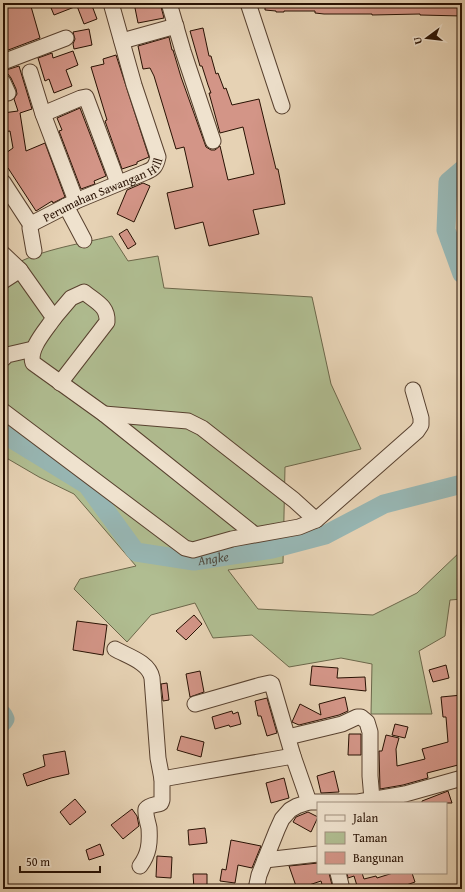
<svg xmlns="http://www.w3.org/2000/svg" width="465" height="892" viewBox="0 0 465 892" font-family="'Gentium Book Plus',serif">
  <rect width="100%" height="100%" fill="#e6d2b4"/>
  <filter id="stains"><feTurbulence type="fractalNoise" baseFrequency=".005" numOctaves="4"/><feColorMatrix values="0 0 0 0 .2 0 0 0 0 .09 0 0 0 0 .02 0 0 0 .5 -.17"/></filter>
  <radialGradient id="worn" r=".72"><stop offset=".6" stop-color="#630" stop-opacity="0"/><stop offset="1" stop-color="#630" stop-opacity=".3"/></radialGradient>
  <!-- green -->
  <path fill="#b0bd91" stroke="#6c674a" d="M112,236L128,261L158,256L164,288L312,297L331,384L361,449L285,467L283,563L228,570L258,609L373,615L417,593L462,550V599L450,600L445,636L419,651L432,714H371L372,664L341,658L289,667L252,635L213,638L195,603L151,615L127,642L74,589L80,579L136,566L74,494L39,477L3,456V271C35,250 76,245 112,236Z"/>
  <g fill="none" stroke-linecap="round" stroke-linejoin="round">
    <!-- river -->
    <g stroke="#97b6b3" stroke-width="19">
      <polyline points="462,170 448,182 446,230 462,274"/>
      <path id="s1" d="M3,431L15,441L87,485L136,552L194,561L272,549L325,535L384,504L462,484"/>
      <polyline points="3,715 5,719 3,722"/>
    </g>
  </g>
  <!-- building -->
  <g fill="#d39587" stroke="#281103">
    <polygon points="16,3 30,3 40,38 3,52 3,7"/>
    <polygon points="49,3 91,3 97,19 84,24 77,6 54,15"/>
    <polygon points="134,3 160,3 164,18 138,23"/>
    <polygon points="265,3 462,3 462,16 420,15 420,14 372,15 372,14 324,14 315,13 315,11 284,11 284,12 276,12 276,11 265,10"/>
    <polygon points="203,28 209,56 211,56 216,74 218,73 224,89 226,88 232,105 259,99 276,169 278,169 285,204 253,210 259,234 209,246 203,222 175,229 167,193 193,187 184,147 176,149 154,76 150,68 143,69 138,46 169,37 172,50 173,50 181,77 206,147 211,150 215,150 220,146 228,180 254,174 243,127 220,133 209,93 211,93 208,85 202,66 200,66 190,31"/>
    <polygon points="89,29 92,45 74,49 73,44 75,39 73,32"/>
    <polygon points="73,51 78,65 66,70 72,86 54,93 49,79 45,81 38,58 52,53 53,58"/>
    <polygon points="116,55 149,157 137,162 137,164 122,169 105,121 107,120 91,67 104,64 103,59"/>
    <polygon points="19,66 32,109 20,113 26,151 45,143 65,197 53,203 52,201 36,211 8,168 3,171 3,155 13,148 10,131 3,132 3,113 18,111 14,99 17,94 16,89 11,78 8,74 3,73 3,71"/>
    <polygon points="80,108 106,176 94,181 95,184 81,189 59,131 62,130 57,118"/>
    <polygon points="143,183 150,186 134,222 117,214 127,190"/>
    <polygon points="127,229 136,244 128,249 119,234"/>
    <polygon points="194,615 202,624 186,640 176,631"/>
    <polygon points="77,621 107,625 103,655 73,650"/>
    <polygon points="446,665 449,678 433,682 429,670"/>
    <polygon points="312,666 338,668 337,678 365,677 366,691 310,685"/>
    <polygon points="200,671 204,692 190,697 186,674"/>
    <polygon points="167,683 169,700 163,701 161,684"/>
    <polygon points="462,695 462,764 427,773 428,778 403,785 380,789 379,751 382,751 386,735 399,738 396,749 397,766 425,759 422,749 448,742 446,717 443,717 441,697"/>
    <polygon points="345,697 348,711 339,715 299,725 292,722 300,704 321,715 319,704"/>
    <polygon points="267,698 277,733 267,736 261,716 258,716 255,701"/>
    <polygon points="232,711 233,714 238,712 241,724 230,727 229,725 215,729 212,717"/>
    <polygon points="395,724 408,727 405,738 392,735"/>
    <polygon points="349,734 361,734 361,755 348,755"/>
    <polygon points="181,736 204,742 201,757 177,750"/>
    <polygon points="65,751 69,774 51,778 27,786 23,774 45,766 43,755"/>
    <polygon points="334,771 339,792 321,793 317,776"/>
    <polygon points="284,778 289,798 271,803 266,783"/>
    <polygon points="448,791 452,803 422,803 422,801"/>
    <polygon points="75,799 86,812 70,825 60,812"/>
    <polygon points="132,809 137,816 139,826 123,839 111,825"/>
    <polygon points="308,812 318,817 311,832 293,822 296,817"/>
    <polygon points="205,828 207,843 189,845 188,830"/>
    <polygon points="231,840 261,846 252,868 238,865 235,883 220,881 222,869 226,870"/>
    <polygon points="100,844 104,855 89,860 86,850"/>
    <polygon points="157,856 172,857 171,878 156,877"/>
    <polygon points="318,863 318,873 329,873 332,885 323,888 321,881 297,889 289,866"/>
    <polygon points="347,873 362,873 364,879 376,876 377,878 393,873 412,873 415,882 395,889 358,889 354,876 348,878"/>
    <polygon points="193,874 207,874 207,889 194,889"/>
  </g>
  <g fill="none" stroke-linecap="round" stroke-linejoin="round">
    <defs>
      <g id="minor">
        <polyline points="169,3 183,51 213,141"/>
        <polyline points="248,3 282,106"/>
        <polyline points="122,41 176,26"/>
        <polyline points="3,62 66,38"/>
        <polyline points="30,72 43,114 76,201"/>
        <polyline points="3,82 8,93"/>
        <polyline points="43,114 81,98 86,97 118,183"/>
        <polyline points="3,182 31,225"/>
        <polyline points="66,206 84,240"/>
        <path id="s2" d="M34,251L30,228L31,225L35,222L76,201L146,172C154,169 156,166 158,157L134,85L111,3"/>
        <path d="M3,254L20,270L54,318C46,330 28,349 33,363L104,414L254,534"/>
        <polyline points="3,281 20,270"/>
        <path d="M54,318L71,298L84,292C96,302 108,306 107,322L60,383"/>
        <polyline points="3,359 7,355 33,349"/>
        <polyline points="3,411 185,548 193,550 232,539 299,527 316,520 294,500 202,428 188,421 104,414"/>
        <polyline points="316,520 417,431 421,425 421,418 413,390"/>
        <path d="M115,649C127,656 149,662 152,678L158,758L162,779V800L161,803C156,805 149,805 146,809C145,816 148,822 149,828C150,843 149,854 140,866"/>
        <polyline points="195,704 261,685 270,683 272,684 293,756 309,802"/>
        <polyline points="288,737 342,724 357,717 361,717 367,722 370,732 370,776 372,799"/>
        <polyline points="162,779 293,756"/>
        <polyline points="265,860 318,854"/>
        <polyline points="338,873 342,889"/>
        <polyline points="256,889 259,875 277,830 282,819 290,810 297,806 309,802 358,802 405,794 462,778"/>
      </g>
    </defs>
    <!-- minor casing -->
    <use href="#minor" stroke="#58412f" stroke-width="17"/>
    <!-- minor -->
    <use href="#minor" stroke="#efe2ce" stroke-width="15"/>
  </g>
  <g text-anchor="middle" dominant-baseline="central" stroke-width="3.5" stroke-linejoin="round" paint-order="stroke">
    <!-- street labels -->
    <g font-size="12" fill="#281103" stroke="#efe2ce">
      <text stroke="none"><textPath href="#s2" startOffset="107">Perumahan Sawangan Hill</textPath></text>
    </g>
    <!-- water labels -->
    <g font-size="13" font-style="italic" fill="#4f4b41" stroke="#efe2ce">
      <text stroke="none"><textPath href="#s1" startOffset="261">Angke</textPath></text>
    </g>
  </g>
  <!-- margin -->
  <rect width="465" height="892" fill="none" stroke="#e6d2b4" stroke-width="16"/>
  <rect x="4" y="4" width="457" height="884" fill="none" stroke="#281103" stroke-width="2"/>
  <rect x="8" y="8" width="449" height="876" fill="none" stroke="#281103"/>
  <!-- legend -->
  <rect x="317" y="802" width="130" height="72" fill="#efe2ce" stroke="#9f8e7d"/>
  <rect x="325" y="815" width="20" height="6" fill="#efe2ce" stroke="#9f8e7d"/>
  <text x="353" y="822" font-size="12" fill="#281103">Jalan</text>
  <rect x="325" y="832" width="20" height="12" fill="#b0bd91" stroke="#9f8e7d"/>
  <text x="353" y="842" font-size="12" fill="#281103">Taman</text>
  <rect x="325" y="852" width="20" height="12" fill="#d39587" stroke="#9f8e7d"/>
  <text x="353" y="862" font-size="12" fill="#281103">Bangunan</text>
  <!-- north arrow -->
  <g transform="translate(427 38) rotate(255)" stroke="#efe2ce" stroke-width="3" paint-order="stroke">
  <path d="M0-3L7 15L0 10L-7 15Z" fill="#281103"/>
  <text y="-6" font-size="11" font-weight="bold" text-anchor="middle" fill="#281103">U</text>
  </g>
  <!-- scale -->
  <path d="M20 866v6h80v-6" fill="none" stroke="#281103" stroke-width="2"/>
  <text x="26" y="866" font-size="12" fill="#281103" stroke="#efe2ce" stroke-width="3" paint-order="stroke">50 m</text>
  <rect width="100%" height="100%" filter="url(#stains)"/>
  <rect width="100%" height="100%" fill="url(#worn)"/>
</svg>
